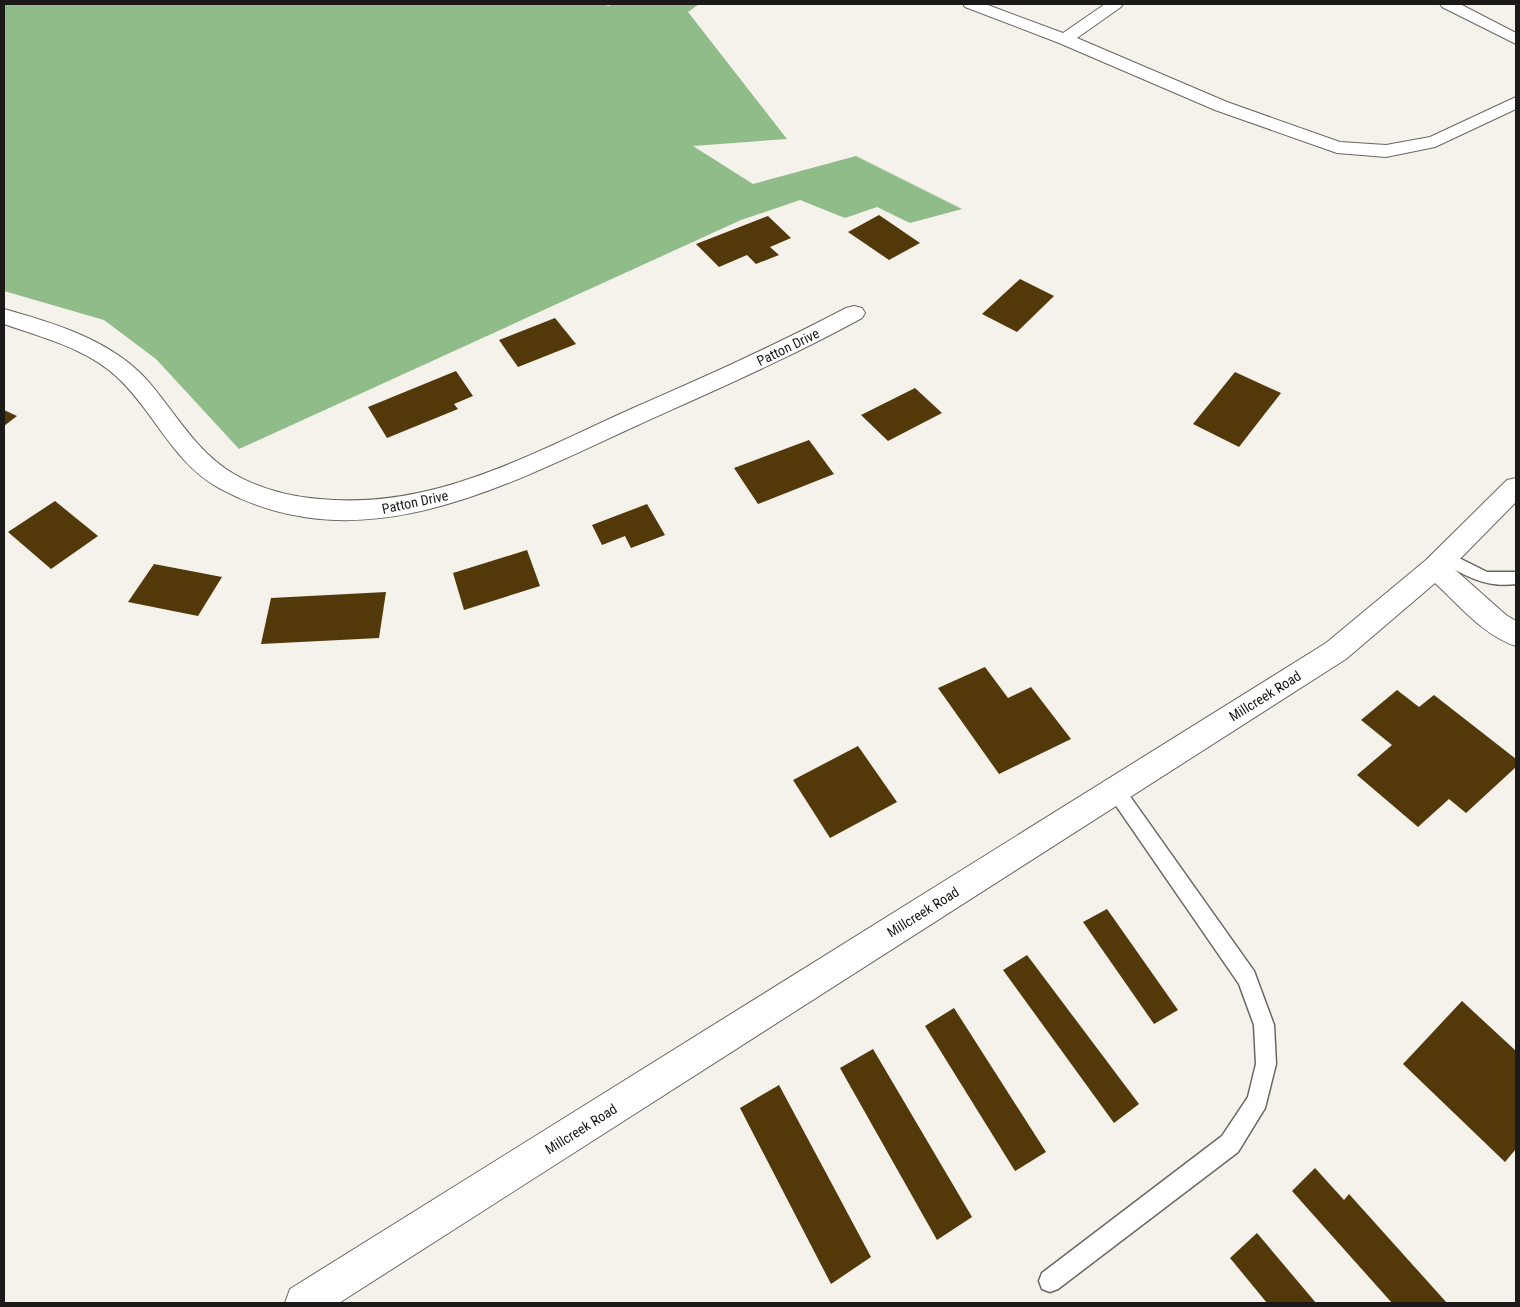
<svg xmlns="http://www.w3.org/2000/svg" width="1520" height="1307" viewBox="0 0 1520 1307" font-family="'Roboto Condensed',sans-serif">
  <rect width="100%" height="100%" fill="#f5f1eb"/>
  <!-- forest -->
  <polygon fill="#8fbc88" points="4,4 605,4 608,6 614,4 699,4 688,12 787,139 693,146 753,184 856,156 962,209 910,223 877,207 845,218 800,200 741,220 239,449 156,359 104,320 4,291"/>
  <!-- building -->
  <g fill="#533909">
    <polygon points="879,215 920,243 889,260 848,232"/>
    <polygon points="768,216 791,238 770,247 779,255 756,264 747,255 719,267 696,244"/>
    <polygon points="1020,279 1054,296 1017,332 982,314"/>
    <polygon points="555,318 576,344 518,367 499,340"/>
    <polygon points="456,371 473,396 454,404 458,409 387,438 368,407"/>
    <polygon points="1235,372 1281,393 1239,447 1193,424"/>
    <polygon points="915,388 942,413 888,441 861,415"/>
    <polygon points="4,410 17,416 4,426"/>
    <polygon points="809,440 834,474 758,504 734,468"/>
    <polygon points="55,501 98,536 51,569 8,532"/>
    <polygon points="647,504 665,535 631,548 625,536 602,545 592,525"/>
    <polygon points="527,550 540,586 464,610 453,573"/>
    <polygon points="154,564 222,577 198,616 128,602"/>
    <polygon points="386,592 379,638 261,644 271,598"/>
    <polygon points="985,667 1008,698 1031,687 1071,739 999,774 938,688"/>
    <polygon points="1397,690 1419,707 1434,695 1516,759 1516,767 1466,813 1449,799 1418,827 1357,775 1392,745 1361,720"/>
    <polygon points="858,746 897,802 830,838 793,780"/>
    <polygon points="1107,909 1178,1010 1154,1024 1083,922"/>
    <polygon points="1027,955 1139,1104 1114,1123 1003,970"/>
    <polygon points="1462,1001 1516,1051 1516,1149 1505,1162 1403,1064"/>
    <polygon points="954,1008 1046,1152 1015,1171 925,1026"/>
    <polygon points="873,1049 972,1217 937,1240 840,1068"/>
    <polygon points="779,1085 871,1257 831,1284 740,1108"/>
    <polygon points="1315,1168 1344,1200 1349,1194 1447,1303 1392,1303 1292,1191"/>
    <polygon points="1257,1233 1316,1303 1267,1303 1230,1258"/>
  </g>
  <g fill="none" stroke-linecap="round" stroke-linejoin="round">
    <defs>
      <g id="lane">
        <path d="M1445,551L1487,572H1516V584C1486,588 1465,576 1440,561L1437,557L1440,553Z"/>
        <polygon points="1116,783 1122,785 1254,971 1274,1025 1276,1064 1265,1108 1238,1152 1058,1289 1050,1292 1042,1289 1039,1281 1042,1273 1222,1136 1248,1097 1256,1064 1254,1025 1239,984 1110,797 1107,791 1110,785"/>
      </g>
      <g id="street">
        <polygon points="963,4 985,4 1063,33 1105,4 1123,4 1121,7 1077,38 1227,102 1340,142 1386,145 1430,137 1516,97 1516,109 1435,147 1386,157 1337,153 1215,110 1059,43 965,7"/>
        <polygon points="1440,4 1460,4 1516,33 1516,44 1442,7"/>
        <path d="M854,306L862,308L865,313L862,318C789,358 713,391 638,425C506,485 362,566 219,488C173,463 154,411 117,377C86,348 43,338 4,324V309C54,323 111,340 147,380C175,412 196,452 234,474C260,489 290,497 320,499C433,510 531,454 631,409C704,377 776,345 846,308Z"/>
        <path d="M1516,478V502L1452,567L1506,615L1516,621V646C1484,636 1459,605 1435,583L1346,659L339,1303H285L290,1289L1326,643L1426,560L1507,480Z"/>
      </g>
    </defs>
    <!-- lane casing -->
    <use href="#lane" stroke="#6a6762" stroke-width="3"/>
    <!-- street casing -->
    <use href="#street" stroke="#6a6762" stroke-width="2"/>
    <!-- lane -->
    <use href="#lane" fill="#fff" fill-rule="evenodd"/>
    <!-- street -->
    <use href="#street" fill="#fff" fill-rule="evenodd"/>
  </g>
  <g text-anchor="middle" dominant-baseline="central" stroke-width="5" stroke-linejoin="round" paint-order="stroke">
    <!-- street labels -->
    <g font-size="14" fill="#1b1a18" stroke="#fff">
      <text transform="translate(788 347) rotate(-26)">Patton Drive</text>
      <text transform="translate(415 502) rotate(-12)">Patton Drive</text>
      <text transform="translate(1265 696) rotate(-32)">Millcreek Road</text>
      <text transform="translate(923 912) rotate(-32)">Millcreek Road</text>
      <text transform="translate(581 1129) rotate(-32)">Millcreek Road</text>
    </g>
  </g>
  <!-- border -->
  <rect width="1520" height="1307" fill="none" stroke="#1b1a18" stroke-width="10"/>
</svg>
